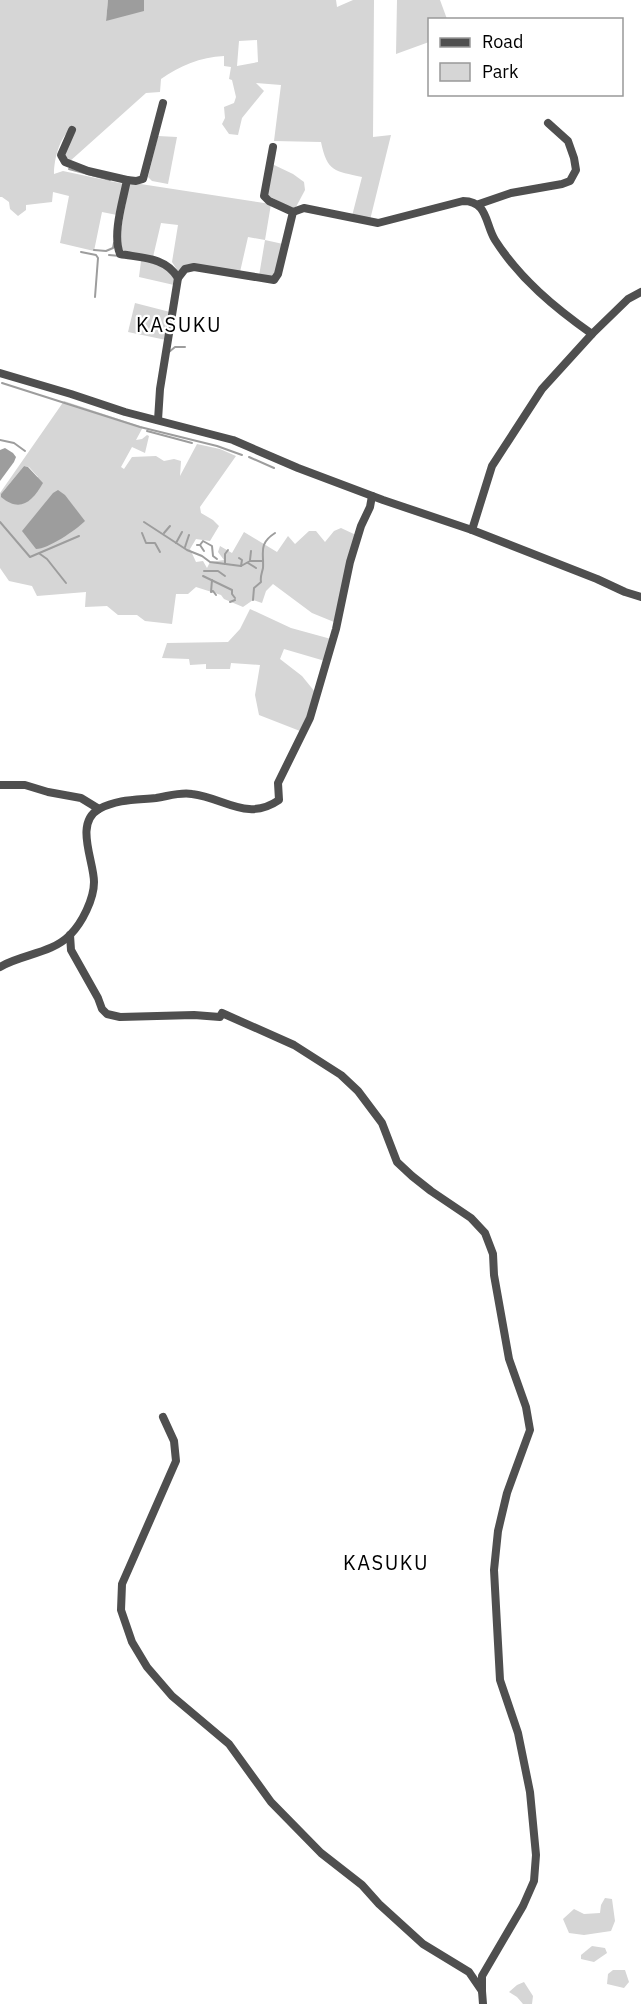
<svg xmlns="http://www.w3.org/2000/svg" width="641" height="2004" viewBox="0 0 641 2004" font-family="'IBM Plex Sans',sans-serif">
  <rect width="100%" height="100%" fill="#fff"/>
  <!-- green -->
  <g fill="#d6d6d6" fill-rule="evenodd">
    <path d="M0,0H108L106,21L144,0H336L337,7L353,0H374L373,137L391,135L370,220L352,216L362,177C335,171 327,172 321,142L274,141L281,85L256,83L264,91L242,118L238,135L229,134L222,124L225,118L224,107L234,103L236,97L232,80L229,79L231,67L224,66V56C200,57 180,66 161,79L160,92L146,93L69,162L64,153L74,127C60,134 54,159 54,174L63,171L124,184L117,215L102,212L94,251L60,243L69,196L53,192L52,202L26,205V210L18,216L10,209L9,202L2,197H0ZM257,40L258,62L237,66L239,41Z"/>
    <polygon points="397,0 440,0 447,19 430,20 429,42 396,54"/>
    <polygon points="158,136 177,137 168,184 152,181 148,177"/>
    <polygon points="272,164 293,174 304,182 305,190 296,207 291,208 267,195"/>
    <polygon points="134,183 271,204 265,240 283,244 277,273 271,278 259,276 265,240 248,237 240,272 194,264 185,265 179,273 172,262 178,225 161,223 153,257 124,251 120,247 120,235 129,185"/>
    <polygon points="141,261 164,265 175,277 174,285 139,277"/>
    <polygon points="135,303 170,312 166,340 128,332"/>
    <path d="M64,401L143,427L136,440L142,439L147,435L149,436L145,453L132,447L121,467L124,469L132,457L156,456L164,461L174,459L181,461L180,476L197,444L220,449L236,456L200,507L201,513L213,520L219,526L210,541L196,539L190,549L196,562L203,561L207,568L210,562L224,560L218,552L220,546L232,553L244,532L277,552L288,536L295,544L309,531H316L325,542L334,531L341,528L356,535L348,557L334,622L312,613L273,584L266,591L262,603L253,600L243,607L224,599L221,595L196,587L188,594H176L172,624L145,621L137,615H118L107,606L85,607L86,592L37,596L32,586L9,581L0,568V493ZM24,466L29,467L38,477L1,494Z"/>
    <polygon points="250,609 291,628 331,639 325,661 284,649 280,659 302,676 315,692 308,716 300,731 259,715 255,695 260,665 231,663 230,669 206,669 206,664 190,665 189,659 162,658 167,643 228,642 240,629"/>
    <polygon points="605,1898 612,1899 615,1921 611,1931 584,1935 569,1933 563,1919 574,1909 584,1914 600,1913 601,1905"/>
    <polygon points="592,1946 605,1948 607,1953 594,1962 581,1959 581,1955"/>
    <polygon points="613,1970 625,1970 629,1982 624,1988 607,1984 608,1974"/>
    <polygon points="524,1982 533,1996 532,2004 523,2004 517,1997 509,1992 517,1985"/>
  </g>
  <!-- water -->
  <g fill="#9d9d9d">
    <polygon points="108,0 144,0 144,11 106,21"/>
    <polygon points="5,448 13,453 16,457 14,462 0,481 0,450"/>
    <path d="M24,466L28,467L43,483C32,502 20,513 1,497V494Z"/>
    <path d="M58,490L65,495L85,521C76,530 48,549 36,549L22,531L53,493Z"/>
  </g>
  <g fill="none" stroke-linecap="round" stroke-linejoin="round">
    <!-- stream -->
    <g stroke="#9d9d9d" stroke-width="2">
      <polyline points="69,169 110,180"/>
      <polyline points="94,250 106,251 113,248 114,243"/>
      <polyline points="81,252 96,255 98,258 95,297"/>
      <polyline points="109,255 120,256"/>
      <polyline points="169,352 175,347 185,347"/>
      <polyline points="2,383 140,427 217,446 242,455"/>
      <polyline points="147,431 192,443"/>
      <polyline points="0,440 14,443 25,451"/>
      <polyline points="249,457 274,468"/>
      <polyline points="0,522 30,557 79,536"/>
      <polyline points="144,522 187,550 202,556 210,562 241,566 250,561 262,561"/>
      <polyline points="142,533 146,543 155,543 160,552"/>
      <polyline points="164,533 170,526"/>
      <polyline points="176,543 182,532"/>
      <polyline points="197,545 200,545 204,551"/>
      <polyline points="200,545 203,541 212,546 213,556 217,559"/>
      <polyline points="185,547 189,535"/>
      <polyline points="40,554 47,559 66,583"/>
      <polyline points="239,558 242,560 241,566"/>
      <polyline points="250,560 251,551"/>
      <polyline points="248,563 256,568"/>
      <polyline points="225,564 225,554 228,550"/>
      <polyline points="204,571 218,571 225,576"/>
      <polyline points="203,576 232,590 232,594 235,598"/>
      <polyline points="212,580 211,592 213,591 216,595"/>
      <path d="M253,600L254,588L261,582C260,576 262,573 263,568C264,552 258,544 275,533"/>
      <polyline points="230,602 235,600"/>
    </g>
    <!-- street -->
    <g stroke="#4f4f4f" stroke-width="8">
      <path d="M163,103L143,179L136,181L127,180C123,201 112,234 120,254C142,258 166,257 178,278"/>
      <polyline points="72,130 61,155 65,162 88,171 127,180"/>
      <polyline points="479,204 511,193 562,184 570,181 576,170 574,158 568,141 548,123"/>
      <path d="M293,212L304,208L378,223L463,201C488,201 485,224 495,240C520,279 555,308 592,334"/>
      <polyline points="0,373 71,394 125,412 233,440 298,468 383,500 472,530 597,579 625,592 641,597"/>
      <polyline points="158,420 160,389 178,278 185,269 194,267 274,280 278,274 293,212 269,201 264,196 273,147"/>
      <polyline points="472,530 492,466 542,389 592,334 628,299 641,292"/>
      <polyline points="0,785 25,785 48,792 81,798 99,809"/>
      <polyline points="70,935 71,950 98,998 102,1009 107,1014 120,1017 194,1015 220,1017 222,1013 294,1045 341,1075 358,1091 382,1123 397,1162 412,1176 431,1191 471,1218 485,1233 493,1254 494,1275 509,1359 526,1407 530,1430 507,1493 498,1531 494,1570 500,1680 518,1733 530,1792 536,1855 534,1881 523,1906 482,1976 482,1991"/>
      <path d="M0,967C22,954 51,954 70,935C82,923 94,899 94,882C94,861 74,823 99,809C118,799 136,800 156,798C169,796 180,792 192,794C225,798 247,822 279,800L278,783L310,718L336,629L350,562L361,526L370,507L372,496"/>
      <polyline points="163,1417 174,1441 176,1461 122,1584 121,1610 132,1642 147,1667 172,1696 229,1744 271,1802 321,1853 362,1885 379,1904 423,1944 469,1972 482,1991 483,2004"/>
    </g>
  </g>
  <g text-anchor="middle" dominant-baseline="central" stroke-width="4.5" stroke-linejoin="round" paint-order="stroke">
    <!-- quarter labels -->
    <g font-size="20" letter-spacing="1.5" fill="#000" stroke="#fff">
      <text x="179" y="324">KASUKU</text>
      <text x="386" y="1562">KASUKU</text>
    </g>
  </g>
  <!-- legend -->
  <rect x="428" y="18" width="195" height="78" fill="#ffffff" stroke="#999999" stroke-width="1.5"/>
  <rect x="440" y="38" width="30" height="9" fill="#4f4f4f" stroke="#999999" stroke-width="1.5"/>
  <text x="482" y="48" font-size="18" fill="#000000">Road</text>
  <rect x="440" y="63" width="30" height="18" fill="#d6d6d6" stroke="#999999" stroke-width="1.5"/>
  <text x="482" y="78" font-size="18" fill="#000000">Park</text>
</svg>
